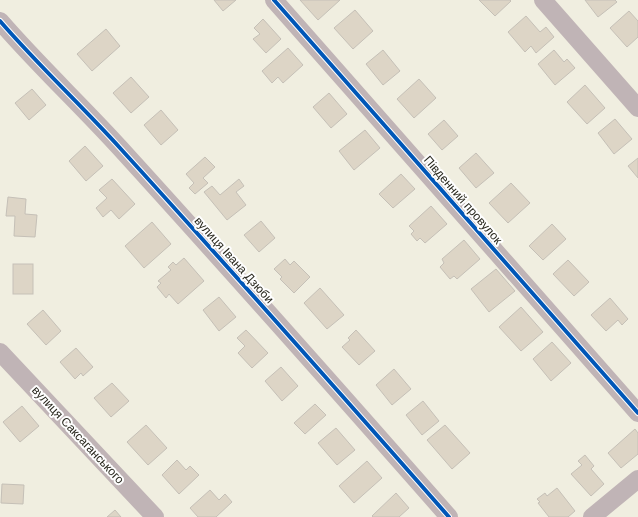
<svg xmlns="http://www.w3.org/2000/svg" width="638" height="517" viewBox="0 0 638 517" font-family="Arial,sans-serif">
  <rect width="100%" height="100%" fill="#f0eee0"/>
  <!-- building -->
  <g fill="#ddd5c6" stroke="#c5c0b7">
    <polygon points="214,0 236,0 223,11"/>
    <polygon points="300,0 340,0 318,20"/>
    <polygon points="479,0 510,0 511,1 495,16"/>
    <polygon points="585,0 615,0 617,2 598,17"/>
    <polygon points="355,10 373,31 353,49 334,28"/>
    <polygon points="629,11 638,21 638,37 627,47 610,28"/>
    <polygon points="526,16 540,32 546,27 554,37 536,53 531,46 525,52 508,32"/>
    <polygon points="263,19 281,39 266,53 253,39 260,34 254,28"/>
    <polygon points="106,29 120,46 92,71 77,54"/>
    <polygon points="288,48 303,65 283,83 278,77 272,83 262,71"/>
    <polygon points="383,50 400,71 383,85 366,64"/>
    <polygon points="554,50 564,62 567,59 575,68 555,85 538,64"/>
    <polygon points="131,77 149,97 131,113 113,93"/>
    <polygon points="419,79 436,98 414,118 397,99"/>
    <polygon points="585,85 605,108 587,124 567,102"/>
    <polygon points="32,89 46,105 29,120 15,103"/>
    <polygon points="329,93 347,114 331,128 313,107"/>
    <polygon points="161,110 178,130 161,145 144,125"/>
    <polygon points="615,119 632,139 614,154 598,133"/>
    <polygon points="444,120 458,136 442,150 428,134"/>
    <polygon points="365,130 380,148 354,170 339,151"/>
    <polygon points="85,146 103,166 86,181 69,161"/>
    <polygon points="476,153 494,173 476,188 459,168"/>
    <polygon points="205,157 215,167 203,178 208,183 195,194 189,188 194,183 186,174"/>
    <polygon points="638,158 638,178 628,166"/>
    <polygon points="401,174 415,189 393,208 379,194"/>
    <polygon points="112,179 135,204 119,219 111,210 103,217 96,208 107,198 99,190"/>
    <polygon points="239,179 244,186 236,192 246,205 227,220 204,192 212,186 220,195"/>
    <polygon points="511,183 530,203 508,223 489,203"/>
    <polygon points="8,197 26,199 25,214 37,215 35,237 14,236 15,216 6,216"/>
    <polygon points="431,206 447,224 425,243 420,238 417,241 411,234 414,231 409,226"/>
    <polygon points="261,221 275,238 259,252 244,235"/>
    <polygon points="152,222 171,244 144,268 125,246"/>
    <polygon points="552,224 566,239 543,260 529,246"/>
    <polygon points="464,240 480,259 457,279 454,276 450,279 440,267 444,263 442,259"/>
    <polygon points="184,258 204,281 178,304 169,294 166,298 157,287 161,283 158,281 171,270 168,267 173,262 176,265"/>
    <polygon points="285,259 290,265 294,261 310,277 294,293 280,279 282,277 274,269"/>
    <polygon points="568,260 589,282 574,296 553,274"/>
    <rect x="13" y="264" width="20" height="30"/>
    <polygon points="496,269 515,291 489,312 471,289"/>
    <polygon points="320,288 344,315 327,329 304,303"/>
    <polygon points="219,297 236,317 219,331 203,310"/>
    <polygon points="610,298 628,319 622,325 618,320 606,331 591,315"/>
    <polygon points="521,307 543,332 521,351 499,327"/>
    <polygon points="43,310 61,331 46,345 27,324"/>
    <polygon points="246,330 268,353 252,368 238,353 245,346 237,338"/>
    <polygon points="356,330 375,351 359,365 342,347 350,340 348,338"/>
    <polygon points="552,342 571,363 551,381 533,359"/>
    <polygon points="76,348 93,367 83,376 81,373 75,379 60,362"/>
    <polygon points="281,367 298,386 282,401 265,381"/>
    <polygon points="394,369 411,389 392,405 376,385"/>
    <polygon points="112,383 129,401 111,417 94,398"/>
    <polygon points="423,401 439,421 422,435 406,415"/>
    <polygon points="315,404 326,415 305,434 294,423"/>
    <polygon points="22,406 39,426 20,442 3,422"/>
    <polygon points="146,425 167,448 148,465 127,442"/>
    <polygon points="445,425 470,453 452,469 427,440"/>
    <polygon points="336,428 355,450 337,465 318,443"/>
    <polygon points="635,429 638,433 638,454 621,468 608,453"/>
    <polygon points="585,455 594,466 591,469 604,484 591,496 571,474 582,465 578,461"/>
    <polygon points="177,460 186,470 190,466 199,475 179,494 162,475"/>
    <polygon points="367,461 382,478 354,503 339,486"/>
    <polygon points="2,484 24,485 23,504 1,503"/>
    <polygon points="557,488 575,511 568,517 549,517 538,503 540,502 537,499 545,493 547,496"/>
    <polygon points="210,490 219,500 225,494 232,502 216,517 198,517 190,508"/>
    <polygon points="396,493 409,508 399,517 373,517 372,516"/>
    <polygon points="115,510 121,517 107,517"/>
  </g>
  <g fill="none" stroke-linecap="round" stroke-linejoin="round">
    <!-- minor -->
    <g stroke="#c0b4b6" stroke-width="18">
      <polyline points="274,0 638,413"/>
      <polyline points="543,0 638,108"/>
      <path d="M0,21C38,65 81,105 120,148C231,270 340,393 449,517"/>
      <polyline points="0,352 155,517"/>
      <polyline points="592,517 638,479"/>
    </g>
    <defs>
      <g id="cycleway">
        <polyline points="274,0 638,413"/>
        <path d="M0,21C38,65 81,105 120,148C231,270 340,393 449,517"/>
      </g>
    </defs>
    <!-- cycleway casing -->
    <use href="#cycleway" stroke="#fefefe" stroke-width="6"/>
    <!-- cycleway -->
    <use href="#cycleway" stroke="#0057b8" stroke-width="4"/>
  </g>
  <g text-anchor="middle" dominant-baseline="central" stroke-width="4" stroke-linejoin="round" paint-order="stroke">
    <!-- street labels -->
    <g font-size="12" fill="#28271d" stroke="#fefefe">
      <text transform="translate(463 200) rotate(49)">Південний провулок</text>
      <text transform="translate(234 260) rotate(48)">вулиця Івана Дзюби</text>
      <text transform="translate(78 435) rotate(47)">вулиця Саксаганського</text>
    </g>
  </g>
</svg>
